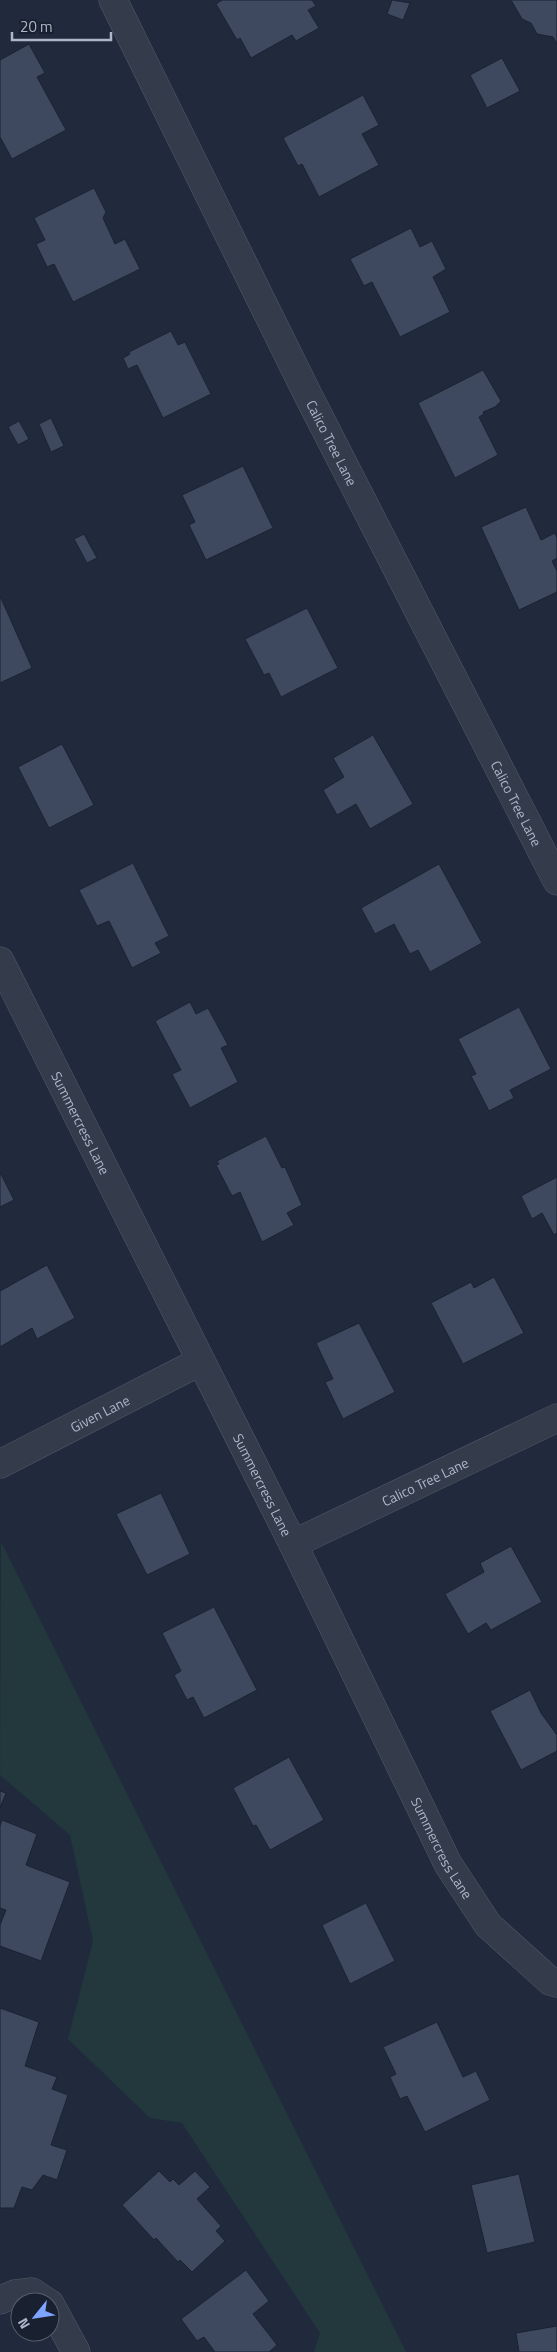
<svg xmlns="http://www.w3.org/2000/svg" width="557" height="2352" viewBox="0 0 557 2352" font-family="'Titillium Web',sans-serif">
  <rect width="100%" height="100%" fill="#202a3c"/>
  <!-- green -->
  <polygon fill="#22383d" points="1,1542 406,2352 314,2352 320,2333 182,2123 150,2118 68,2039 93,1941 70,1835 0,1775"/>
  <!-- building -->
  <g fill="#3e495f" stroke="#1b2333">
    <polygon points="222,0 312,0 316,6 308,10 319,28 296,41 292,35 251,58 240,38 237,40 216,4"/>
    <polygon points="392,0 410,3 403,20 387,14"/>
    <polygon points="511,0 557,0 557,44 553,37 537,34 531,23 522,19"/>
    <polygon points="29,44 45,73 37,77 66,130 12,159 0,137 0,60"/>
    <polygon points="502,58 520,91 487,108 470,75"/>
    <polygon points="363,95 379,125 362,134 379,165 319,197 302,164 298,166 283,138"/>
    <polygon points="94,188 106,212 103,218 115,244 125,239 140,269 73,302 54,264 47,267 36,244 45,240 34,218"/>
    <polygon points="411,228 420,247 432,241 446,269 433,277 450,312 400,337 372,282 364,286 350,259"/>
    <polygon points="171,331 178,345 185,342 211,394 163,418 137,365 128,369 123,358 130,354 129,352"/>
    <polygon points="483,370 501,401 495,407 483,412 484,414 479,417 498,455 455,478 418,403"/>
    <polygon points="51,418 64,446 51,452 39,424"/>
    <polygon points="19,421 29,439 18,445 8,427"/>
    <polygon points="243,466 273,528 206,560 189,525 195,522 182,495"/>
    <polygon points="526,507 541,540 555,533 557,538 557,558 552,561 557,571 557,592 519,610 481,527"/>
    <polygon points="84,534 97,558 87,563 74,539"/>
    <polygon points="0,596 32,668 0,683"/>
    <polygon points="307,608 338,668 281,697 269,673 264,675 245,639"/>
    <polygon points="373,735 413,804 370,829 356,804 337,815 323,790 344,777 333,758"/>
    <polygon points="62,744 94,805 49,828 18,767"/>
    <polygon points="133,863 169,936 155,943 161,953 132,968 109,921 97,926 79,890"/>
    <polygon points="439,864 482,943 430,972 418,950 410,954 394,924 375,934 361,908"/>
    <polygon points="190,1002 196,1014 208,1008 228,1045 221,1048 238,1082 190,1108 172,1074 181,1070 155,1021"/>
    <polygon points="519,1007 551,1069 510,1090 514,1098 489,1111 471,1076 476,1074 458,1039"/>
    <polygon points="266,1136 282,1168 285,1167 302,1205 287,1213 294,1225 262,1242 240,1192 232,1196 216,1165 219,1164 217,1161"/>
    <polygon points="0,1172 14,1200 0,1207"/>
    <polygon points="557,1177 557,1233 554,1235 542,1213 532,1219 521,1196"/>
    <polygon points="47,1265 75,1318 37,1339 32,1328 0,1347 0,1291"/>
    <polygon points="494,1277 524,1333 463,1364 431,1303 471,1282 474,1288"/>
    <polygon points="359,1323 395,1392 343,1419 325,1382 333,1379 316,1343"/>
    <polygon points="161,1493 190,1554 147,1575 116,1514"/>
    <polygon points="511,1546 542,1602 491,1630 486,1623 468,1634 445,1594 484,1572 480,1563"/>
    <polygon points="214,1607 257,1690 204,1718 193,1697 187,1700 174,1675 181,1671 162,1633"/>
    <polygon points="530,1690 541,1713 557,1735 557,1751 521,1770 490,1711"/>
    <polygon points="289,1757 324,1820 270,1850 256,1825 253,1826 233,1788"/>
    <polygon points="0,1791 6,1793 0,1808"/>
    <polygon points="2,1820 37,1834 26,1865 70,1882 41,1961 0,1946 0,1925 6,1910 0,1908 0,1826"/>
    <polygon points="366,1903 395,1961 350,1984 322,1925"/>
    <polygon points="0,2008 39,2022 25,2066 57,2077 52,2089 68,2095 51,2145 67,2150 57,2180 43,2175 32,2190 22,2187 14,2208 0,2208"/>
    <polygon points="437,2022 463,2077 476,2071 490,2100 425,2132 407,2096 400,2099 390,2077 396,2074 383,2047"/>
    <polygon points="159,2171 170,2182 173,2179 179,2185 195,2171 210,2187 197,2199 221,2226 216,2231 225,2241 192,2272 180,2260 178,2262 156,2238 154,2240 122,2205"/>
    <polygon points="519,2174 535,2242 487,2253 471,2185"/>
    <polygon points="246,2270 269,2301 253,2314 277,2345 269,2352 215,2352 204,2337 197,2341 181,2319"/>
    <polygon points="557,2326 557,2352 519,2352 516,2333"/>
  </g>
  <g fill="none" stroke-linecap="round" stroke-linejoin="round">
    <defs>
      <g id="minor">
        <path id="s1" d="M113,0L308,395L557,881"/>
        <path id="s2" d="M0,961L293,1544L448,1864L488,1925L550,1981L557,1983"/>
        <path id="s3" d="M0,1464L201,1361"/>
        <path id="s4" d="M293,1544L557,1418"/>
        <polyline points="0,2300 15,2294 32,2292 47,2302"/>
        <polyline points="50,2304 76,2352"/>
      </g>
    </defs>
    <!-- minor casing -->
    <use href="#minor" stroke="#52596a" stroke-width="29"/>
    <!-- minor -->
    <use href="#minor" stroke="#343c4c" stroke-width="28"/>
  </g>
  <g text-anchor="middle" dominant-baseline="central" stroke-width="4" stroke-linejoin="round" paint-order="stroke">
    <!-- street labels -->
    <g font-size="14" fill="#afb6c8" stroke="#192131">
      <text stroke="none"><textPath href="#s1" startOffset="494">Calico Tree Lane</textPath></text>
      <text stroke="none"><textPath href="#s1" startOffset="899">Calico Tree Lane</textPath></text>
      <text stroke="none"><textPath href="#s2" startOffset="181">Summercress Lane</textPath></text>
      <text stroke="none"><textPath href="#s3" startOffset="112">Given Lane</textPath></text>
      <text stroke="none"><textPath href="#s4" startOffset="146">Calico Tree Lane</textPath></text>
      <text stroke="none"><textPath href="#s2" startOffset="586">Summercress Lane</textPath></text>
      <text stroke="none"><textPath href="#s2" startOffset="991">Summercress Lane</textPath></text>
    </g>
  </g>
  <!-- north arrow -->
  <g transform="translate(35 2317) rotate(240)"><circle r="24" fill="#192131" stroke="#555d6d"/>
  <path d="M0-4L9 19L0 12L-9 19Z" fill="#7da5ff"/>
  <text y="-8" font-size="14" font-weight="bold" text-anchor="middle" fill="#afb6c8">N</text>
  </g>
  <!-- scale -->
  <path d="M12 32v8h99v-8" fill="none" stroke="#afb6c8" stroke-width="2.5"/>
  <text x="20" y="32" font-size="15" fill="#afb6c8" stroke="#192131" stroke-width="4" paint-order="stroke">20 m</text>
</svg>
